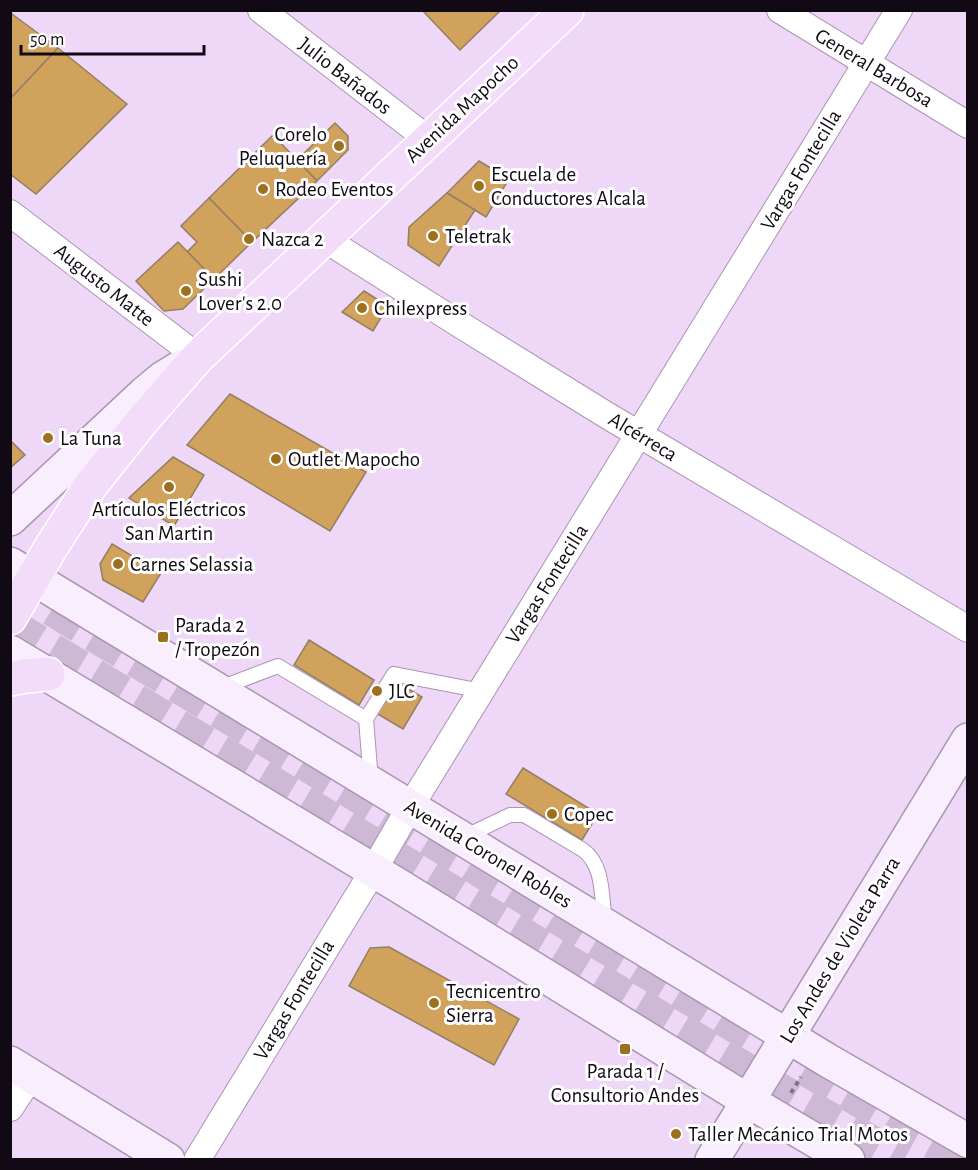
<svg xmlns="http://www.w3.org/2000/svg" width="978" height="1170" viewBox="0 0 978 1170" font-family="'Alegreya Sans',sans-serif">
  <rect width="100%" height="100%" fill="#eed7f7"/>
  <!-- building -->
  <g fill="#d0a25c" stroke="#937f62" stroke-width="1.5">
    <polygon points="422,10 501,10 460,50"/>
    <polygon points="12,14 58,48 10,99 10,15"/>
    <polygon points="58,48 127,104 36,194 10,174 10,99"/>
    <polygon points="335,123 348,136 348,150 317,181 297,160"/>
    <polygon points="273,135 317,181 252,242 209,198"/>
    <polygon points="479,161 509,179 486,217 447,193"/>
    <polygon points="447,193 475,210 439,266 408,245 409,227"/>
    <polygon points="209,198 252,242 214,279 187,252 197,242 181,226"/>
    <polygon points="178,242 214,279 183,309 164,311 136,281"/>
    <polygon points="364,291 388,306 373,331 342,312"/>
    <polygon points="230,394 366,472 330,531 187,445"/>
    <polygon points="10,440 25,455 10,468"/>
    <polygon points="173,457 204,475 174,526 129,498"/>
    <polygon points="112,544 161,573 143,602 103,580 100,564"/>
    <polygon points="309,640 374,680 359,705 294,665"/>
    <polygon points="395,681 422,697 403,729 376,713"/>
    <polygon points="523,768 598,814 582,840 506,794"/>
    <polygon points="389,947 519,1019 494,1065 349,986 370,948"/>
  </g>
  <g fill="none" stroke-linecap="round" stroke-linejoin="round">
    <!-- highway-tunnel -->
    <g stroke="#cdb8d5" stroke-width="33" stroke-dasharray="33 16" stroke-linecap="butt">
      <polyline points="10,584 818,1077 945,1150 964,1160"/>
      <polyline points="10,624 799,1101 904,1160"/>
    </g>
    <defs>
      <g id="lane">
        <polyline points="220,688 278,666 366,719 371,781"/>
        <polyline points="366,719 394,674 482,691"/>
        <path d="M462,838L510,815H524L531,819L583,850C604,865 601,896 605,920"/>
      </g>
      <g id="street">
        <polyline points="261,10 429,140"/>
        <polyline points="780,10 968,125"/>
        <polyline points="10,213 198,357"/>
        <polyline points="323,238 464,327 608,416 968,629"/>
        <polyline points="10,1108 31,1076"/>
        <polyline points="197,1160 373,871 410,807 899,10"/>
      </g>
      <g id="secondary">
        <polyline points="10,519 145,393 163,378 181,367"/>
        <polyline points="10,564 827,1060 968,1141"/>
        <polyline points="10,652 396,884 732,1091 848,1160"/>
        <polyline points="10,1063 168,1160"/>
        <polyline points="712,1160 968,740"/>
      </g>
      <g id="primary">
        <polyline points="10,618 50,549 91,485 142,421 198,357 567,10"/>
        <polyline points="10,679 26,676 48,674"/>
      </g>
    </defs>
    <!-- lane casing -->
    <use href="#lane" stroke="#aa95b2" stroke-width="16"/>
    <!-- street casing -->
    <use href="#street" stroke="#aa95b2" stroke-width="28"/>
    <!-- secondary casing -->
    <use href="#secondary" stroke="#aa95b2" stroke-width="36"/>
    <!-- primary casing -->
    <use href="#primary" stroke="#fff" stroke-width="36"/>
    <!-- path -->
    <polyline stroke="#827288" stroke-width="4" stroke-dasharray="4.5 4.5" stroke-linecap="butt" points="791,1093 801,1077"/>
    <!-- lane -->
    <use href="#lane" stroke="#fff" stroke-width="14"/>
    <!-- street -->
    <use href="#street" stroke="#fff" stroke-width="26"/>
    <!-- secondary -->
    <use href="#secondary" stroke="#f8eefd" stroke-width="33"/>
    <!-- primary -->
    <use href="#primary" stroke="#f2dcfa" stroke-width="33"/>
  </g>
  <!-- markers -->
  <g fill="#9d7020" stroke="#fff" stroke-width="2">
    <circle cx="339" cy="146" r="6"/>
    <circle cx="479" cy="186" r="6"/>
    <circle cx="263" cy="189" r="6"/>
    <circle cx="433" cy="236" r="6"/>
    <circle cx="249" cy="239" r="6"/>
    <circle cx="186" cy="291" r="6"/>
    <circle cx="362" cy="308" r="6"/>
    <circle cx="48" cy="438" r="6"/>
    <circle cx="276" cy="459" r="6"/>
    <circle cx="169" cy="487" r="6"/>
    <circle cx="118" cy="564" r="6"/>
    <rect x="157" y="631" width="12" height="12" rx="3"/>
    <circle cx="377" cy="691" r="6"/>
    <circle cx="552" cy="814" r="6"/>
    <circle cx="434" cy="1003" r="6"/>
    <rect x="619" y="1043" width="12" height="12" rx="3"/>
    <circle cx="676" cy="1134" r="6"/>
  </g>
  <g text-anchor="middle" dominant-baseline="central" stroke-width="6" stroke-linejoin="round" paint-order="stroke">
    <!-- street labels -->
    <g font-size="21" fill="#110a14" stroke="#fff">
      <text transform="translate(874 68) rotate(31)">General Barbosa</text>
      <text transform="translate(345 76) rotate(38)">Julio Bañados</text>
      <text transform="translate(462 109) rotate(-43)">Avenida Mapocho</text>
      <text transform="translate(801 170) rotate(-59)">Vargas Fontecilla</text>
      <text transform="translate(104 285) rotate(38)">Augusto Matte</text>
      <text transform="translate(643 437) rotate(31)">Alcérreca</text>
      <text transform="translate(547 584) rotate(-58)">Vargas Fontecilla</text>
      <text transform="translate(488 854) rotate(31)">Avenida Coronel Robles</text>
      <text transform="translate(840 950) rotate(-59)">Los Andes de Violeta Parra</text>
      <text transform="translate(294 1000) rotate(-59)">Vargas Fontecilla</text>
    </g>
    <!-- poi labels -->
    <g font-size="21" fill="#110a14" stroke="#fff" text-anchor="start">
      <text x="327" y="134" text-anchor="end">Corelo<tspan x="327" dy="24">Peluquería</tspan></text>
      <text x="491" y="174">Escuela de<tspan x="491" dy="24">Conductores Alcala</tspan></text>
      <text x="275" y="189">Rodeo Eventos</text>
      <text x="445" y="236">Teletrak</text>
      <text x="261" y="239">Nazca 2</text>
      <text x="198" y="279">Sushi<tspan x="198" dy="24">Lover's 2.0</tspan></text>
      <text x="374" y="308">Chilexpress</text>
      <text x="60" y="438">La Tuna</text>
      <text x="288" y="459">Outlet Mapocho</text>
      <text x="169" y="509" text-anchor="middle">Artículos Eléctricos<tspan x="169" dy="24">San Martin</tspan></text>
      <text x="130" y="564">Carnes Selassia</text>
      <text x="175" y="625">Parada 2<tspan x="175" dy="24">/ Tropezón</tspan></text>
      <text x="389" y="691">JLC</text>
      <text x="564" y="814">Copec</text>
      <text x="446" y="991">Tecnicentro<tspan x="446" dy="24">Sierra</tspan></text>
      <text x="625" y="1071" text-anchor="middle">Parada 1 /<tspan x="625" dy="24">Consultorio Andes</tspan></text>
      <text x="688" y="1134">Taller Mecánico Trial Motos</text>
    </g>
  </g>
  <!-- border -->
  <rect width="978" height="1170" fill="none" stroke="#110a14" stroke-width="24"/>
  <!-- scale -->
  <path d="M21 45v9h183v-9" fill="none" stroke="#110a14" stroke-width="3"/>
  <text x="30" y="45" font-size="18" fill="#110a14" stroke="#ffffff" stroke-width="4.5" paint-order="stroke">50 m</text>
</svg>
